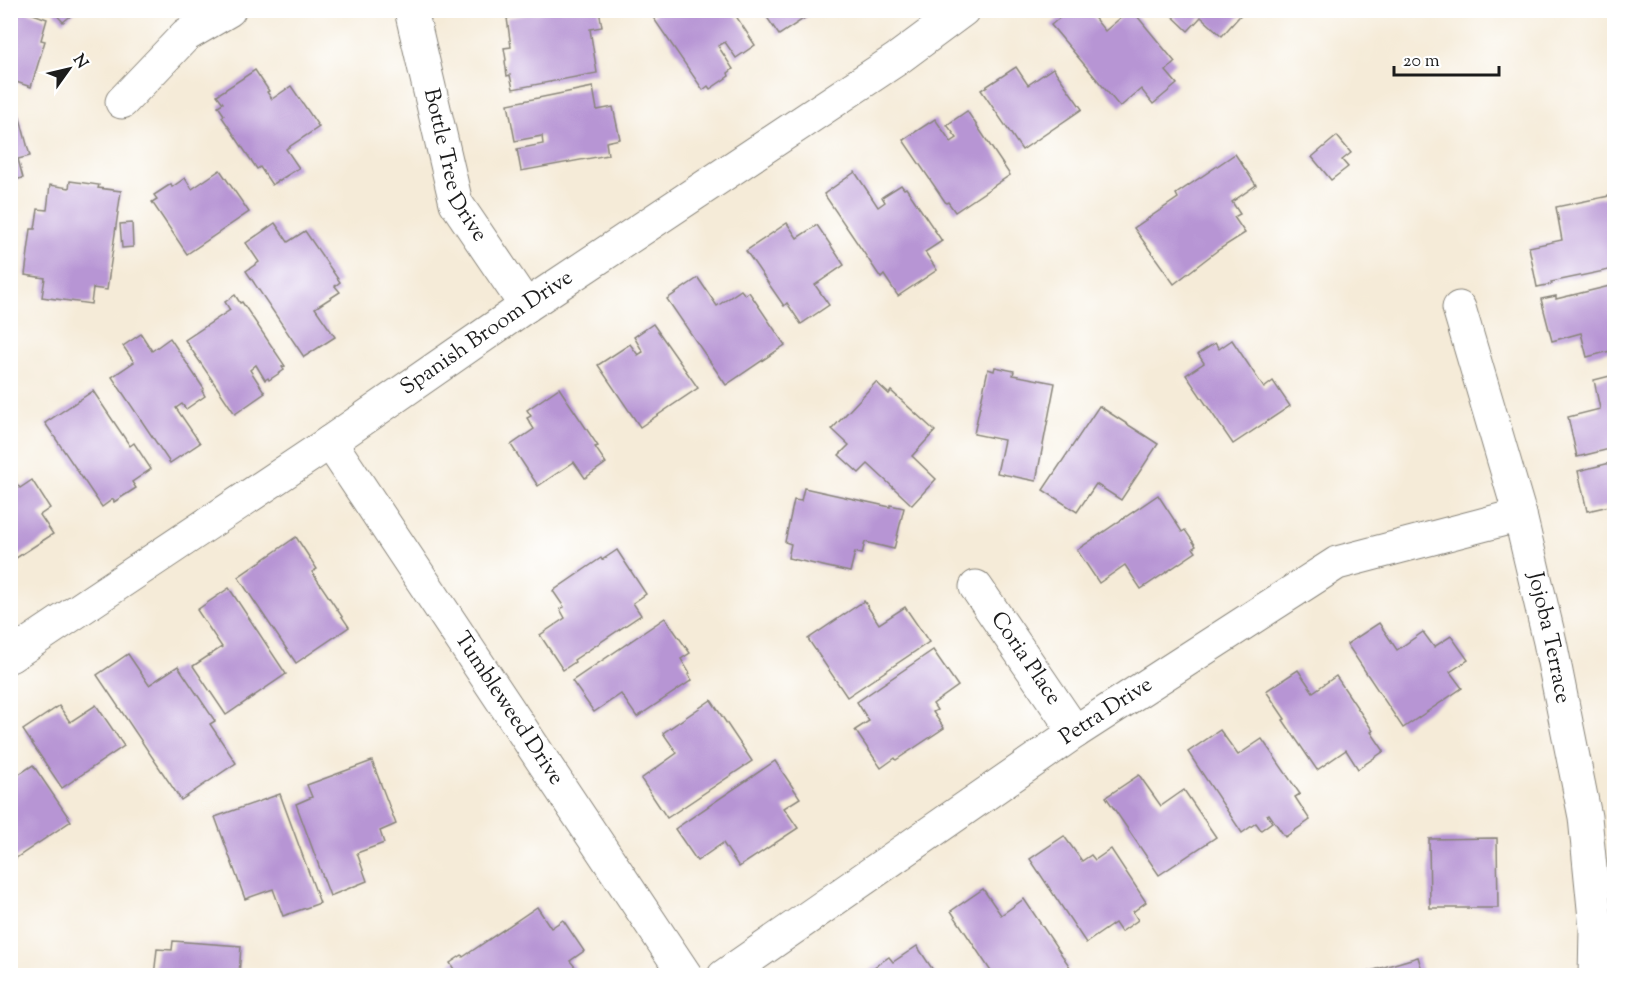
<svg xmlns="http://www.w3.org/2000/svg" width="1625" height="986" viewBox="0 0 1625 986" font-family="'Sorts Mill Goudy',serif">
  <rect width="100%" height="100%" fill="#fff"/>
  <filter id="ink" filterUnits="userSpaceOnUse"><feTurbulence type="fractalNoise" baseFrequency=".0167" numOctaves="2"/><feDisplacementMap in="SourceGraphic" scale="12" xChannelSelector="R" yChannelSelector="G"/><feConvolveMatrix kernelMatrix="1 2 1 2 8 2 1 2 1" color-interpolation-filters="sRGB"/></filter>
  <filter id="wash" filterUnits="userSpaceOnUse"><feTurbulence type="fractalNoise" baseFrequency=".008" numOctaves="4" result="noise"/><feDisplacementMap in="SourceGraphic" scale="24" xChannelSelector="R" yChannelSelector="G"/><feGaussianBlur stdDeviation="1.35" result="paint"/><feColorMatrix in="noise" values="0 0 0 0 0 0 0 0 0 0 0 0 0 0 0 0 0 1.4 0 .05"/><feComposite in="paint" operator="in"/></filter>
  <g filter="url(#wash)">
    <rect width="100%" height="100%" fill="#f5ebd8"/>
    <g id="blocks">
      <!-- building -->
      <g fill="#b795d4">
        <polygon points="10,10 22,10 47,19 41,40 45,41 31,87 10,80"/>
        <polygon points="52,10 78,10 63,22"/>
        <polygon points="555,10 599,10 602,27 590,29 597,73 513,89 510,75 507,76 505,61 506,60 504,48 511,47 507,18"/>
        <polygon points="660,10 732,10 755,45 736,58 725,42 718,46 733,69 728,73 729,76 710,89 708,86 703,90 652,16"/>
        <polygon points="762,10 809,10 811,14 779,35"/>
        <polygon points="1069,10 1088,10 1105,31 1130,10 1132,10 1175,62 1166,71 1177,84 1153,104 1141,89 1120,107 1051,25"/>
        <polygon points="1166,10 1245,10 1222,36 1201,17 1188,31"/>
        <polygon points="1016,67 1028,85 1053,68 1082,109 1022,150 981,90"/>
        <polygon points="255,70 269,91 267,92 272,99 291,86 319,127 286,149 299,168 272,185 260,167 257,169 222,117 224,115 218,106 223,103 217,95"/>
        <polygon points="593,87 597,110 613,107 620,139 606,142 608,155 521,171 517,149 543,144 542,136 515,141 508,104"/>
        <polygon points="17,107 30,156 18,159 23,178 10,181 10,108"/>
        <polygon points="967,111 1010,175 955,212 948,202 946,203 903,140 935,119 951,142 957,138 947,125"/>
        <polygon points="1337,136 1351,153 1342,160 1348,167 1331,180 1312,157"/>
        <polygon points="1235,154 1256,185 1232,202 1240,214 1234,217 1245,233 1218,250 1174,284 1134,228 1178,198 1176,194"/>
        <polygon points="220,170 249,212 187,254 152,202 157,199 154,195 171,184 172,187 185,178 192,189"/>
        <polygon points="855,172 878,207 885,202 882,197 901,185 904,189 906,188 942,241 925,252 937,270 898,296 884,275 881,278 824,194"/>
        <polygon points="70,181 99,185 98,188 121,191 107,290 93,288 91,304 42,297 45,278 25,275 31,229 35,229 38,209 47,210 50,185 69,188"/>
        <polygon points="1614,195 1614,269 1551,282 1552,284 1537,287 1529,247 1562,240 1556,207"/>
        <polygon points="132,223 133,247 122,248 120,224"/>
        <polygon points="275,223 288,242 305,231 340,282 335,286 340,292 315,308 335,337 304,357 246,271 259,262 246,243"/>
        <polygon points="787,223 797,238 817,225 844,265 815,285 829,305 801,324 787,303 784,306 746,251"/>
        <polygon points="698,278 717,306 741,290 745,295 749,292 785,345 726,385 667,299"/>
        <polygon points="1614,285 1614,350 1587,357 1581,333 1552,341 1541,299 1556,296 1556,299"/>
        <polygon points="235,295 240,303 242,302 285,366 282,367 284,370 269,380 268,378 265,380 256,365 250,370 265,393 235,414 185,340 230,310 225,302"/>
        <polygon points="653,324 698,388 640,427 598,365 630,344 638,355 643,352 634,337"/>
        <polygon points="141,334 152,351 170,338 204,389 202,391 205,396 186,409 182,404 176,408 200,443 170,463 112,377 134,362 123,346"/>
        <polygon points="1232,340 1264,388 1273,381 1290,406 1233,444 1186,375 1204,363 1198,354 1215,343 1219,349"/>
        <polygon points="995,367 1014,371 1013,375 1055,383 1036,481 997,473 1004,440 974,434 988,369 994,371"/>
        <polygon points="1614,375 1614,448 1577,457 1568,417 1600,409 1594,380"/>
        <polygon points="876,382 889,394 891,391 935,431 912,456 936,479 912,505 868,464 859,473 839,455 849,445 832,429"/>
        <polygon points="559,388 598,446 595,447 606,463 585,478 574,462 538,486 511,445 534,429 527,418 531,416 527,410"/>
        <polygon points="93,391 130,446 134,443 151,469 132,482 136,488 114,502 113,499 102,507 45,423"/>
        <polygon points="1099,406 1158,444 1121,500 1096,484 1077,512 1043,490"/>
        <polygon points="1614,462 1614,505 1587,511 1578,471"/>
        <polygon points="10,475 20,488 32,480 50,508 40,515 53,534 10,562"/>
        <polygon points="804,488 890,507 890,505 904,508 894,549 865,542 862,554 855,552 850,572 788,558 791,544 785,542 794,500 801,501"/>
        <polygon points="1158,495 1182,532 1185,530 1196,546 1193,548 1196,552 1141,589 1125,565 1099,583 1077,550"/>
        <polygon points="296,537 317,569 312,572 349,627 296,663 238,577"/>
        <polygon points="617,550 646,594 633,603 641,615 574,660 575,662 563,670 540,635 565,618 560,609 564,607 553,591 601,558 602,560"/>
        <polygon points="229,588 286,674 226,715 193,666 222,647 197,610"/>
        <polygon points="864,601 879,624 905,607 929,642 847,697 808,639"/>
        <polygon points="665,618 690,653 681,659 690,674 688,675 692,680 637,717 621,694 594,712 572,681"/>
        <polygon points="1379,623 1397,650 1423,632 1434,647 1451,636 1468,660 1450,672 1462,688 1403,728 1347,644"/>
        <polygon points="933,650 958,686 933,704 937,710 933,712 944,728 896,760 895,758 881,768 855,730 869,721 857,702"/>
        <polygon points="128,654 149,685 178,666 215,721 210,724 236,763 181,800 97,675"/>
        <polygon points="1298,670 1313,692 1336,676 1373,731 1371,732 1384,751 1358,769 1346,750 1317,770 1283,720 1285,719 1266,691"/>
        <polygon points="711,700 752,761 667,818 641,779 677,753 663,733"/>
        <polygon points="96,705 124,746 62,788 23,730 59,706 70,722"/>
        <polygon points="1220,730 1238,755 1262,739 1300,794 1295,797 1310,820 1285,837 1269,814 1267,815 1272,822 1261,830 1256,823 1242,833 1188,752"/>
        <polygon points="372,761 396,824 380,831 384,843 357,853 367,881 330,896 296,804 312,797 307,785"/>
        <polygon points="775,761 800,798 784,808 798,828 739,867 723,843 697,861 675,829"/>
        <polygon points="33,765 71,821 10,862 10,780"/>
        <polygon points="1139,775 1161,806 1184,790 1216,837 1159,875 1106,797"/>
        <polygon points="280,794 320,903 283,916 273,889 245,899 215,817"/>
        <polygon points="1064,836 1082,861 1091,855 1095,860 1111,849 1146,902 1133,912 1138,920 1121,932 1115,923 1086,943 1030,859"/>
        <polygon points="1497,838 1498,908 1430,908 1429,839"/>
        <polygon points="983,889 1001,915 1024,899 1070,967 1057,976 994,976 951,911"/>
        <polygon points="537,907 551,928 563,920 584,951 570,961 576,968 565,976 458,976 450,963 462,955 463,957"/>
        <polygon points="173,941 241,946 239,976 154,976 157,949 172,950"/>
        <polygon points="917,946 937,976 861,976 889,957 893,962"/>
        <polygon points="1418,957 1424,976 1357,976 1357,975"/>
      </g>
    </g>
  </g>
  <g filter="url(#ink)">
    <use href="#blocks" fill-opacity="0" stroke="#88847a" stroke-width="1.5"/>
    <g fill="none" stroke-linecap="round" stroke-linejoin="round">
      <defs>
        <g id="street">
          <path id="s1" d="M411,10L456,203L526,306"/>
          <polyline points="122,102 186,35 229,10"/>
          <path id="s2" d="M1459,308L1520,515L1550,642L1585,817L1596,929L1595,976"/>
          <path id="s3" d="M330,442L686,976"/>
          <path id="s4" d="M976,587L1075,732"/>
          <path id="s5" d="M10,656L330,442L526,306L897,59L963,10"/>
          <path id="s6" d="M724,976L1075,732L1337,563L1520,515"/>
        </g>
      </defs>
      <!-- street casing -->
      <use href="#street" stroke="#88847a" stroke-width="35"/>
      <!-- street -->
      <use href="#street" stroke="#fff" stroke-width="33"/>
    </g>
  </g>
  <g text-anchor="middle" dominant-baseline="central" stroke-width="4.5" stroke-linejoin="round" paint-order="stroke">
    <!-- street labels -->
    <g font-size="22" fill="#1c1c1c" stroke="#fff">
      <text stroke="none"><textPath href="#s1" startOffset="162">Bottle Tree Drive</textPath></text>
      <text stroke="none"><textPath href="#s5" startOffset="576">Spanish Broom Drive</textPath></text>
      <text stroke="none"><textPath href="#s2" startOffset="342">Jojoba Terrace</textPath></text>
      <text stroke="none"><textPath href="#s4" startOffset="87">Coria Place</textPath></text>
      <text stroke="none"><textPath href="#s3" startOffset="321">Tumbleweed Drive</textPath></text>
      <text stroke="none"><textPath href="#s6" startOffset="465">Petra Drive</textPath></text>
    </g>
  </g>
  <!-- margin -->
  <rect width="1625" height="986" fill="none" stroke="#fff" stroke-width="36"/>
  <!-- north arrow -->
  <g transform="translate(69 69) rotate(56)" stroke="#ffffff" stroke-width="4.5" paint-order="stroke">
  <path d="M0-4.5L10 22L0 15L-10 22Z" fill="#1c1c1c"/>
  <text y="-9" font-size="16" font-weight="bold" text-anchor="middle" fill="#1c1c1c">N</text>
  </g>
  <!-- scale -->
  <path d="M1394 66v9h105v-9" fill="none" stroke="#1c1c1c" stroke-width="3"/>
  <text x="1403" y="66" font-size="18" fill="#1c1c1c" stroke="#ffffff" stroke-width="4.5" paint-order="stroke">20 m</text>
</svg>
